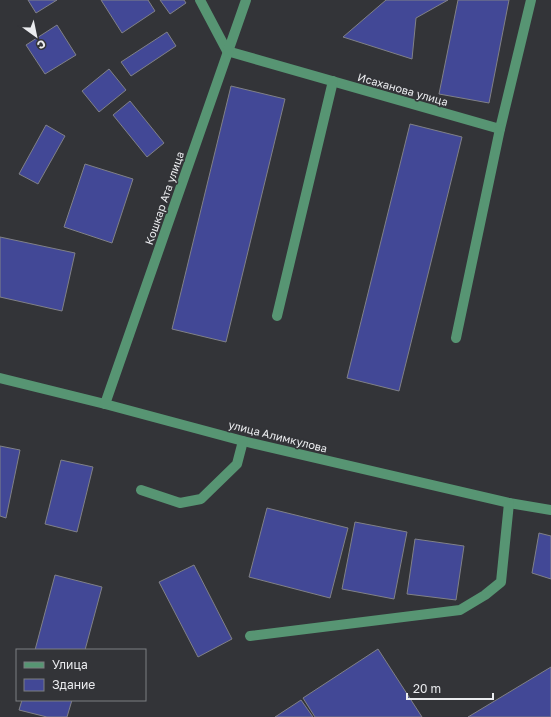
<svg xmlns="http://www.w3.org/2000/svg" width="551" height="717" viewBox="0 0 551 717" font-family="'Golos Text',sans-serif">
  <rect width="100%" height="100%" fill="#333438"/>
  <!-- building -->
  <g fill="#424896" stroke="#808187">
    <polygon points="28,0 57,0 36,13"/>
    <polygon points="101,0 148,0 155,11 122,33"/>
    <polygon points="160,0 184,0 186,3 170,14"/>
    <polygon points="386,0 448,0 416,18 412,59 343,37"/>
    <polygon points="458,0 509,0 489,103 439,94"/>
    <polygon points="57,25 76,55 45,74 26,45"/>
    <polygon points="167,32 176,46 131,76 121,62"/>
    <polygon points="109,69 126,90 99,112 82,91"/>
    <polygon points="231,86 285,99 226,342 172,329"/>
    <polygon points="130,101 164,143 147,157 113,115"/>
    <polygon points="410,124 462,137 399,391 347,378"/>
    <polygon points="46,125 65,136 38,184 19,174"/>
    <polygon points="85,164 133,179 112,243 64,227"/>
    <polygon points="0,237 75,253 62,311 0,297"/>
    <polygon points="0,446 20,450 6,518 0,516"/>
    <polygon points="61,460 93,467 77,532 45,524"/>
    <polygon points="267,508 348,528 330,598 249,577"/>
    <polygon points="355,522 407,532 394,599 342,589"/>
    <polygon points="539,533 551,536 551,579 532,573"/>
    <polygon points="415,539 464,546 456,600 407,594"/>
    <polygon points="194,565 232,639 198,657 159,582"/>
    <polygon points="55,575 102,587 85,650 35,650"/>
    <polygon points="378,649 422,717 315,717 303,698"/>
    <polygon points="551,667 551,717 468,717"/>
    <polygon points="22,700 72,700 67,717 47,717 19,710"/>
    <polygon points="301,700 313,717 275,717"/>
  </g>
  <g fill="none" stroke-linecap="round" stroke-linejoin="round">
    <!-- minor -->
    <g stroke="#579573" stroke-width="10">
      <polyline points="200,0 227,51 500,129 531,0"/>
      <polyline points="277,316 333,81"/>
      <polyline points="456,338 500,129"/>
      <polyline points="0,378 105,404 243,441 509,503 551,510"/>
      <polyline points="105,404 246,0"/>
      <polyline points="141,490 180,503 201,499 237,464 243,441"/>
      <polyline points="250,636 460,610 485,595 501,582 509,503"/>
    </g>
  </g>
  <g text-anchor="middle" dominant-baseline="central" stroke-width="3.5" stroke-linejoin="round" paint-order="stroke">
    <!-- street labels -->
    <g font-size="11" fill="#ebecef" stroke="#333438">
      <text transform="translate(403 89) rotate(16)">Исаханова улица</text>
      <text transform="translate(164 198) rotate(-71)">Кошкар Ата улица</text>
      <text transform="translate(278 436) rotate(14)">улица Алимкулова</text>
    </g>
  </g>
  <!-- legend -->
  <rect x="16" y="649" width="130" height="52" fill="#333438" stroke="#7d7e81"/>
  <rect x="24" y="662" width="20" height="6" fill="#579573" stroke="#7d7e81"/>
  <text x="52" y="669" font-size="12" fill="#ebecef">Улица</text>
  <rect x="24" y="679" width="20" height="12" fill="#424896" stroke="#7d7e81"/>
  <text x="52" y="689" font-size="12" fill="#ebecef">Здание</text>
  <!-- north arrow -->
  <g transform="translate(36 36) rotate(147)" stroke="#333438" stroke-width="3" paint-order="stroke">
  <path d="M0-3L7 15L0 10L-7 15Z" fill="#ebecef"/>
  <text y="-6" font-size="11" font-weight="bold" text-anchor="middle" fill="#ebecef">С</text>
  </g>
  <!-- scale -->
  <path d="M407 693v6h86v-6" fill="none" stroke="#ebecef" stroke-width="2"/>
  <text x="413" y="693" font-size="12" fill="#ebecef" stroke="#333438" stroke-width="3" paint-order="stroke">20 m</text>
</svg>
